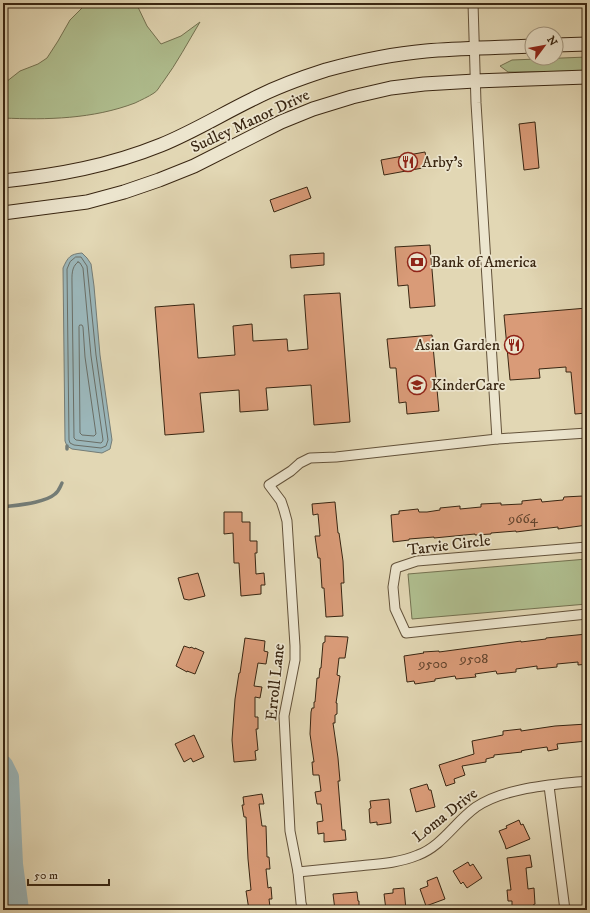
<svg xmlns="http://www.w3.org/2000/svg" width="590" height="913" viewBox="0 0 590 913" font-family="'IM FELL DW Pica',serif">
  <rect width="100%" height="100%" fill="#e2d7b4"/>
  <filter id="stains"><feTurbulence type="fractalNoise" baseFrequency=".005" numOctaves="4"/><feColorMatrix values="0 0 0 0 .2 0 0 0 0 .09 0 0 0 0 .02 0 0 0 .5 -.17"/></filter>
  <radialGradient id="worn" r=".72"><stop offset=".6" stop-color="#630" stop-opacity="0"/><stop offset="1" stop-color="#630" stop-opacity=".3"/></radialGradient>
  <!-- green -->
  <g fill="#b0bf90" stroke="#747251">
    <path d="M86,3H136L147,26L161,44L181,36L200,22C188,42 177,63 163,82C160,85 158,91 154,93C148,97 141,100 135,103C93,119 47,120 3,118V89L6,82L20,71L38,64L47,58L58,41L70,20L85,5Z"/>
    <polygon points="587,57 587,71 515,72 508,72 500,66 512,60"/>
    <polygon points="587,559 587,604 412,619 408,574"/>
  </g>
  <!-- water -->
  <path fill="#9bb6b9" stroke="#747c76" d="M82,253L87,258L91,264L94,286L100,355L112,440L110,449L102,453L72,449L67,446L65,441L63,268C68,257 70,254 82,253Z"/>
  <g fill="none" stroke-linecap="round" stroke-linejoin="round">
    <!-- shore -->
    <g stroke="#6a6e66" stroke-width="1">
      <polygon points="76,257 81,257 87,266 96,355 108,440 106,446 101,448 74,445 70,443 69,440 67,269 70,262"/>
      <path d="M78,262L80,263L83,268L91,356L103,440L102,442L101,443L76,440L74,438L72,284C72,276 71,267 78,262Z"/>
      <polygon points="80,325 82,325 83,327 85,357 96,434 94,436 82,435 80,433 79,327"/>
    </g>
    <!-- stream -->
    <g stroke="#747c76" stroke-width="3.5">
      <polyline points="67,446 67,449"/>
      <path d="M3,507C17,505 45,503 55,494C59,491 60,487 62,483"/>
    </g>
    <!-- river -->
    <polyline stroke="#9bb6b9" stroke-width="20" points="3,765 9,777 13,864 19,910"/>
  </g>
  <!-- building -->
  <g fill="#d99b78" stroke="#392612">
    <polygon points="535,122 539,168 524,170 519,124"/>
    <polygon points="425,152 428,167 384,175 381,160"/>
    <polygon points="307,187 311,198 274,212 270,200"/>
    <polygon points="430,245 435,306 410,308 408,285 398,286 395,247"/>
    <polygon points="324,253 324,265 291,268 290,255"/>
    <polygon points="340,293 350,422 314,425 311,385 266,388 268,410 240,412 239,390 200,393 204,432 165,435 155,307 194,304 198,358 235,355 233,326 252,324 253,341 287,339 288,351 308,349 304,295"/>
    <polygon points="587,308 587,413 575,414 571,372 566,372 566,367 539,369 540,378 510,380 504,315"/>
    <polygon points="432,335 439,411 407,414 406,402 399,403 396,368 390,368 387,339"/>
    <polygon points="583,496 583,499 587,498 587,525 558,529 558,527 532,530 516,532 516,531 491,533 491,534 475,535 475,534 434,538 434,537 409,539 409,540 393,542 391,515 399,514 399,511 418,509 419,512 427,512 440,510 440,508 460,506 460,509 481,507 481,504 501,503 501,505 522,504 522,501 541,499 542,502 552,501 563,500 564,497"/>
    <polygon points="335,502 338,533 339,533 343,561 344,583 341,583 343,616 326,617 324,588 322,588 320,558 318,558 315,536 320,536 318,514 313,515 312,504"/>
    <polygon points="224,512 242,512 242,522 250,522 250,541 257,541 257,553 255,553 256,574 264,573 265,585 261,585 261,594 241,596 239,563 234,563 233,533 224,534"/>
    <polygon points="198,573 205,596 189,600 184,599 178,578"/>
    <polygon points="587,634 587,664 578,665 578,662 557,664 557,667 537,669 537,666 516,669 516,672 497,674 496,671 475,674 476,677 456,679 455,676 435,679 435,681 415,684 414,681 407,682 404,656 424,653 423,652 439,651 439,652 521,641 521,642 546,639 546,638"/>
    <polygon points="325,636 348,637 345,658 339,658 337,675 340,676 336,703 337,703 337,714 335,715 335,723 333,723 338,758 340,781 338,781 342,830 345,830 346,840 324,842 324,833 318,834 317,822 323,821 321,804 317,804 315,792 321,791 319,775 313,775 312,762 314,762 310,734 311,712 312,708 314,708 314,702 315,702 317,678 319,678 320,668 321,668 323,643 325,642"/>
    <polygon points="245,638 265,641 264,651 268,652 266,664 258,663 254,686 262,687 260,698 255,697 255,717 258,717 258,729 256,729 258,750 255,751 256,760 234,762 232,740 235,699 239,673 240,673"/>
    <polygon points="184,646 190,648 191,647 195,649 195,648 204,652 195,674 187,671 187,672 176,666"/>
    <polygon points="587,724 587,741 557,744 558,749 548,751 547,747 525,750 521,751 522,752 494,755 494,757 486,759 486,762 462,766 465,775 454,779 455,783 446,786 439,765 474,754 472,741 503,735 503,731 521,729 521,731 555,726"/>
    <polygon points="194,735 204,757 193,762 191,758 184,762 175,744"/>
    <polygon points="427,784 429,790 431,790 435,807 416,812 410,789"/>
    <polygon points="262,794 264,804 259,804 262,826 266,826 267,857 269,857 270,869 266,869 268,888 271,887 272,899 269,899 270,907 249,910 246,891 251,890 248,859 246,817 244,817 242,805 244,805 243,797"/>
    <polygon points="389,799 391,823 377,825 377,822 370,823 369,809 371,808 370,801"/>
    <polygon points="519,820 521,825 523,824 530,839 506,849 505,845 499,831 507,828 506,826"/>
    <polygon points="530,855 532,867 526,868 528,889 534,888 535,904 533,905 533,910 516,910 515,906 512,906 512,901 508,901 507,890 511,890 507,858"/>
    <polygon points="468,862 470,866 473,864 482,878 467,888 463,882 461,884 453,871"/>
    <polygon points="437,877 445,899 426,906 420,889 428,886 427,881"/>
    <polygon points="404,888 406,910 386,910 384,894 393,893 393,889"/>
    <polygon points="357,892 358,901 359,901 359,910 335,910 333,894"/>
  </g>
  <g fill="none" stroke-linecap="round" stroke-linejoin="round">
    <defs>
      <g id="street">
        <polyline points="473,3 476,103 497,439"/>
        <polyline points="587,547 417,561 396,568 393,587 395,609 406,633 587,614"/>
        <polyline points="549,786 565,910"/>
        <path d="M298,872C318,870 338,868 358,866C379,864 399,863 418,855C442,846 455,822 476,807C506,787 552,785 587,781"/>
        <polyline points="303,910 301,903 298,872 290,831 284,716 295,660 295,646 287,521 284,510 281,501 269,485 291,471 300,463 310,458 336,457 497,439 587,433"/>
      </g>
      <g id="secondary">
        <polyline points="556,45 587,44"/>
        <path d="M3,181C59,175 109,166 161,145C193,132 222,114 253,99C276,87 301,78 326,70C359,61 392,54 426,51C461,48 497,48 532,46"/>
        <polyline points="3,213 87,202 124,192 159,180 194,166 281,122 313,109 352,97 391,88 424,84 475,81 587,77"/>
      </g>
    </defs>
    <!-- street casing -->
    <use href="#street" stroke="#63523a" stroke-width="11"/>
    <!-- secondary casing -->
    <use href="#secondary" stroke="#392612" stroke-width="15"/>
    <!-- street -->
    <use href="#street" stroke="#ece5ce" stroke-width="9"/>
    <!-- secondary -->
    <use href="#secondary" stroke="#ece5ce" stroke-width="13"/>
  </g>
  <!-- icons -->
  <defs>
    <symbol id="restaurant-ring" viewBox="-11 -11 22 22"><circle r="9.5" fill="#ece5ce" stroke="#8f2418" stroke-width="1.5"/><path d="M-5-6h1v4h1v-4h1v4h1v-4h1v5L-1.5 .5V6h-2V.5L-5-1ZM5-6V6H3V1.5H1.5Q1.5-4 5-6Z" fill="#8f2418"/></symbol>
    <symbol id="bank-ring" viewBox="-11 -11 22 22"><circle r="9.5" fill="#ece5ce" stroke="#8f2418" stroke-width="1.5"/><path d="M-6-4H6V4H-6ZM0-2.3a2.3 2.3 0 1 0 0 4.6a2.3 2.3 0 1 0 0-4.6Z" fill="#8f2418"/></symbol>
    <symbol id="school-ring" viewBox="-11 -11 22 22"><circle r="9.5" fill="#ece5ce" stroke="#8f2418" stroke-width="1.5"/><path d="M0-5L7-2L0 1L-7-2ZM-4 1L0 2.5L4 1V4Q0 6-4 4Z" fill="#8f2418"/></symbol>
  </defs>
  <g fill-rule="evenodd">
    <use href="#restaurant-ring" x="397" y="151" width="22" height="22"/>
    <use href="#bank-ring" x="406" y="251" width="22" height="22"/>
    <use href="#restaurant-ring" x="503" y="334" width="22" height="22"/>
    <use href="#school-ring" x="406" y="374" width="22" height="22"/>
  </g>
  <g text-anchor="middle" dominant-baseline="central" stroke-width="3.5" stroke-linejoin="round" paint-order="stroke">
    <!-- number labels -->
    <g font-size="14" fill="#61432c">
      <text x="523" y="519">9664</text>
      <text x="474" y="659">9508</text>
      <text x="433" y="664">9500</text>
    </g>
    <!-- street labels -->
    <g font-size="16" fill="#392612" stroke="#ece5ce">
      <text transform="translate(250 121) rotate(-25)">Sudley Manor Drive</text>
      <text transform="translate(449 545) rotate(-7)">Tarvie Circle</text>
      <text transform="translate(275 682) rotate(-84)">Erroll Lane</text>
      <text transform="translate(445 815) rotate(-38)">Loma Drive</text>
    </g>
    <!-- poi labels -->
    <g font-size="16" fill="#392612" stroke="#ece5ce" text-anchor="start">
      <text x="422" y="162">Arby's</text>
      <text x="431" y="262">Bank of America</text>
      <text x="500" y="345" text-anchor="end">Asian Garden</text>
      <text x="431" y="385">KinderCare</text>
    </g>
  </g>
  <!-- margin -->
  <rect width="590" height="913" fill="none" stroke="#e2d7b4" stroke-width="16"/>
  <rect x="4" y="4" width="582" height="905" fill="none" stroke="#392612" stroke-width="2"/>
  <rect x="8" y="8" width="574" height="897" fill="none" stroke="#392612"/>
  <!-- north arrow -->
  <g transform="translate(544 46) rotate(58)"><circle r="19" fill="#ece5ce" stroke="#a49983"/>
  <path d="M0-3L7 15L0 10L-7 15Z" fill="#8f2418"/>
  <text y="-6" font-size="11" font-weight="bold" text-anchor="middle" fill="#392612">N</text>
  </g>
  <!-- scale -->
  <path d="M28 879v6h81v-6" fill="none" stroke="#392612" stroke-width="2"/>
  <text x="34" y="879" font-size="12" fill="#392612" stroke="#ece5ce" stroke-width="3" paint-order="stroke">50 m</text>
  <rect width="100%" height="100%" filter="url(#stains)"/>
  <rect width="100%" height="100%" fill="url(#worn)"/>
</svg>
